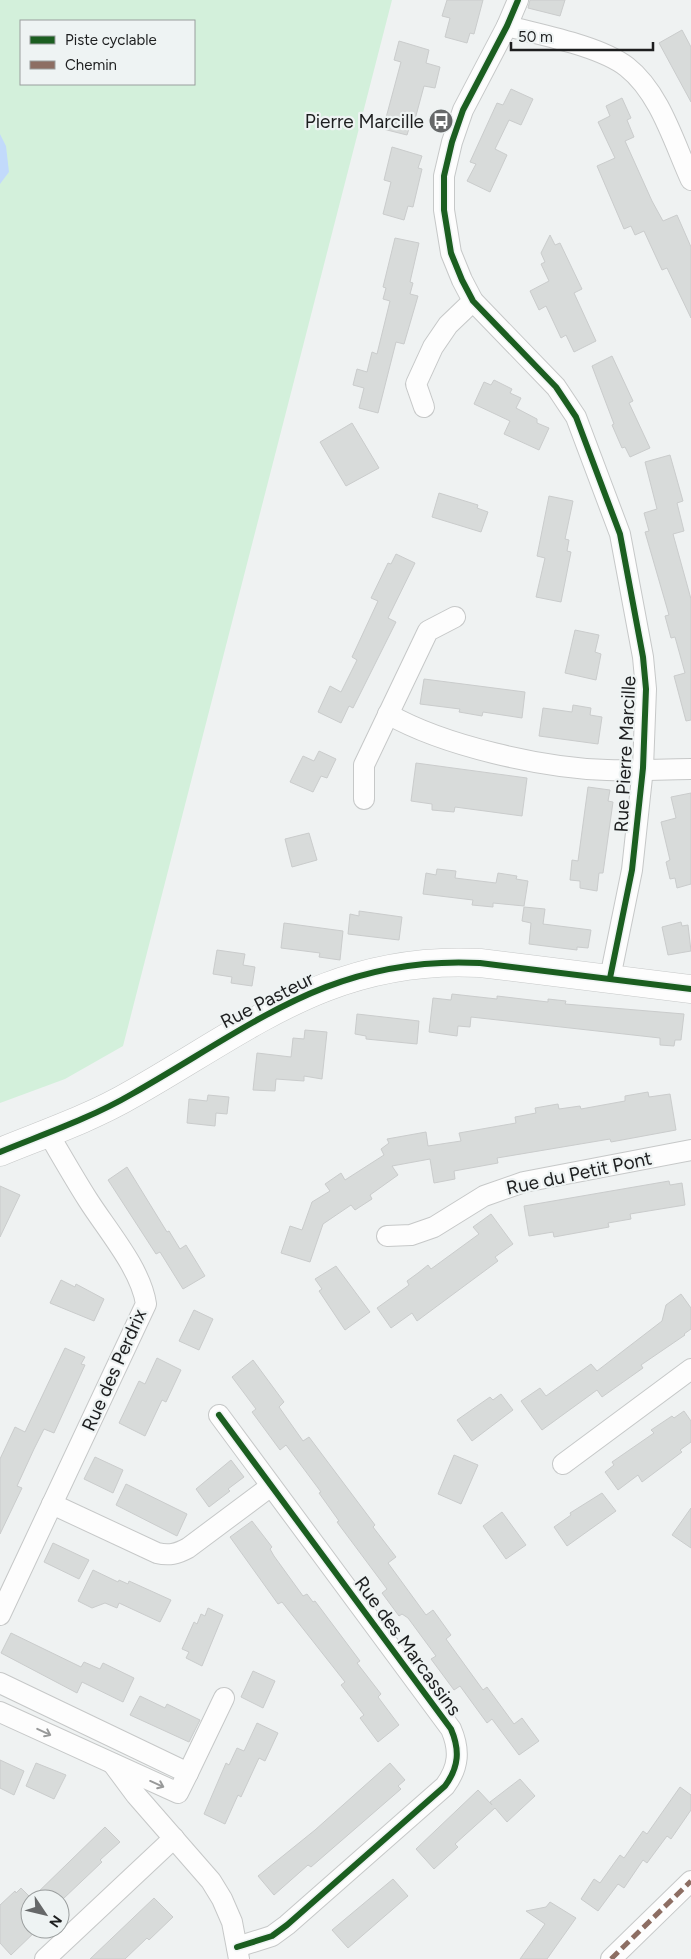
<svg xmlns="http://www.w3.org/2000/svg" width="691" height="1959" viewBox="0 0 691 1959" font-family="Figtree,sans-serif">
  <rect width="100%" height="100%" fill="#eff2f2"/>
  <!-- green -->
  <path fill="#d3f0db" fill-rule="evenodd" d="M0,0H392L123,1046L65,1079L0,1103ZM21,21H194V84H21Z"/>
  <!-- water -->
  <polygon fill="#c2dafb" points="0,134 6,146 9,172 0,184"/>
  <!-- building -->
  <g fill="#d8dbda" stroke="#cacccc">
    <polygon points="447,0 483,0 474,34 470,33 467,43 445,37 450,18 442,16"/>
    <polygon points="530,0 565,0 560,16 528,8"/>
    <polygon points="682,30 691,47 691,102 659,43"/>
    <polygon points="399,41 429,50 426,63 440,67 435,88 424,86 414,123 411,122 407,135 383,129 401,62 394,60"/>
    <polygon points="511,89 533,99 521,125 509,120 495,149 507,155 490,192 467,181 476,164 470,162 497,103 503,105"/>
    <polygon points="622,98 631,118 627,120 634,137 625,141 652,201 663,221 677,215 691,247 691,318 667,268 662,270 644,231 635,235 631,226 624,229 597,166 615,158 598,122 610,116 606,106"/>
    <polygon points="392,147 422,156 418,168 422,169 413,207 408,206 404,220 383,214 391,182 384,180"/>
    <polygon points="550,235 555,245 560,243 582,289 574,293 596,341 574,352 566,335 561,338 546,306 539,310 530,291 549,281 541,264 545,262 541,253"/>
    <polygon points="395,238 419,243 410,282 413,283 410,294 418,296 404,344 396,342 378,413 359,408 364,388 353,385 357,369 367,372 372,352 377,354 390,301 383,299 386,288 383,287"/>
    <polygon points="612,356 633,401 629,403 650,448 630,457 625,447 622,448 612,425 614,424 592,366"/>
    <polygon points="494,380 512,389 510,393 521,398 516,408 537,419 537,423 549,428 539,450 504,434 510,421 474,404 484,382 491,385"/>
    <polygon points="352,423 379,468 346,486 320,442"/>
    <polygon points="670,455 683,501 677,503 684,531 673,534 691,599 691,720 686,721 674,676 685,673 675,637 671,638 665,616 669,615 645,532 649,531 644,513 657,509 645,462"/>
    <polygon points="439,493 478,505 477,508 488,512 481,532 432,517"/>
    <polygon points="549,496 573,501 565,539 569,540 567,551 571,552 561,602 536,597 545,558 537,556"/>
    <polygon points="396,554 415,563 388,618 396,622 353,708 349,706 341,723 318,712 330,686 341,692 357,660 352,657 378,601 371,598 388,563 391,564"/>
    <polygon points="575,630 599,635 595,652 601,654 596,680 565,673"/>
    <polygon points="424,679 525,692 522,718 483,712 482,716 459,712 460,709 420,704"/>
    <polygon points="573,705 591,708 590,715 602,717 598,744 539,736 543,708 572,712"/>
    <polygon points="319,751 336,759 327,778 321,776 313,792 290,782 303,756 314,761"/>
    <polygon points="416,763 527,778 522,816 455,807 454,812 432,810 432,804 411,801"/>
    <polygon points="588,787 610,790 608,801 613,802 603,873 599,873 597,891 580,888 580,881 570,880 572,860 578,861"/>
    <polygon points="691,793 691,884 677,888 675,878 670,879 666,862 670,860 661,822 676,818 671,797"/>
    <polygon points="309,833 317,860 292,867 285,839"/>
    <polygon points="437,869 456,871 455,878 496,883 498,873 517,876 516,879 528,881 524,906 493,903 493,907 472,905 473,900 423,894 426,873 436,875"/>
    <polygon points="524,907 545,909 543,924 591,930 588,948 577,947 577,950 529,944 531,923 522,921"/>
    <polygon points="359,911 402,917 399,940 348,934 350,914 359,916"/>
    <polygon points="681,922 682,926 688,925 691,951 668,955 662,927"/>
    <polygon points="284,923 343,931 340,960 319,957 320,953 281,948"/>
    <polygon points="217,950 245,954 243,965 255,967 252,986 231,983 232,977 213,974"/>
    <polygon points="452,994 497,999 497,996 548,1002 548,999 566,1001 565,1004 684,1014 681,1040 675,1040 674,1046 660,1045 660,1038 471,1017 470,1027 458,1026 457,1036 429,1032 433,998 451,1000"/>
    <polygon points="357,1014 419,1021 417,1044 366,1039 366,1036 355,1034"/>
    <polygon points="305,1030 327,1032 322,1079 304,1076 304,1081 276,1079 275,1091 253,1090 257,1053 291,1057 293,1038 304,1039"/>
    <polygon points="648,1092 649,1097 670,1094 676,1130 611,1142 610,1139 497,1158 498,1163 454,1171 455,1179 434,1183 430,1159 392,1166 398,1175 370,1195 372,1199 355,1210 351,1205 323,1224 310,1262 281,1253 290,1226 302,1230 312,1202 330,1191 325,1184 341,1173 345,1180 384,1155 381,1149 389,1143 387,1139 426,1132 428,1146 461,1141 459,1133 516,1123 515,1117 536,1113 535,1108 558,1104 559,1109 580,1106 581,1109 625,1101 625,1096"/>
    <polygon points="208,1095 229,1097 227,1114 216,1113 215,1126 187,1123 189,1099 207,1101"/>
    <polygon points="127,1167 167,1232 169,1231 180,1249 186,1245 205,1276 183,1289 160,1252 156,1254 108,1180"/>
    <polygon points="669,1181 670,1185 682,1183 685,1205 630,1214 631,1219 608,1223 609,1227 554,1237 553,1232 529,1236 524,1206"/>
    <polygon points="0,1186 20,1195 0,1237"/>
    <polygon points="491,1214 513,1244 495,1257 498,1261 417,1321 412,1313 391,1328 377,1308 409,1285 407,1281 418,1273 428,1265 431,1269 479,1234 473,1227"/>
    <polygon points="336,1266 370,1312 345,1330 319,1291 322,1289 315,1279"/>
    <polygon points="61,1280 75,1287 76,1284 104,1299 94,1321 50,1303"/>
    <polygon points="681,1294 691,1308 691,1329 684,1334 685,1335 641,1365 643,1368 602,1397 597,1390 542,1430 521,1401 540,1388 546,1396 591,1364 597,1371 662,1321 666,1305"/>
    <polygon points="194,1310 213,1319 199,1350 179,1341"/>
    <polygon points="65,1348 85,1357 81,1364 85,1365 54,1433 44,1429 34,1449 17,1486 22,1488 0,1534 0,1459 15,1427 25,1432"/>
    <polygon points="157,1358 181,1370 166,1402 162,1400 145,1436 119,1423 139,1381 145,1384"/>
    <polygon points="253,1360 284,1402 279,1407 303,1441 309,1437 375,1525 373,1527 396,1557 388,1563 426,1615 433,1610 451,1635 446,1639 483,1690 487,1687 514,1724 522,1718 539,1741 519,1755 492,1719 487,1723 460,1686 454,1690 431,1659 436,1656 408,1618 402,1614 399,1616 382,1593 387,1589 337,1522 339,1521 319,1493 321,1492 286,1445 280,1450 252,1412 256,1409 232,1377"/>
    <polygon points="501,1394 513,1410 472,1441 457,1420 490,1397 493,1400"/>
    <polygon points="684,1411 691,1421 691,1442 680,1450 682,1452 642,1482 638,1475 618,1490 605,1472 614,1465 612,1462 654,1433 651,1430 672,1416 674,1418"/>
    <polygon points="454,1455 478,1465 461,1504 438,1494"/>
    <polygon points="95,1457 123,1470 113,1493 84,1479"/>
    <polygon points="231,1460 244,1477 228,1489 230,1491 209,1507 196,1489"/>
    <polygon points="126,1484 187,1514 177,1536 116,1505"/>
    <polygon points="602,1493 616,1511 567,1546 554,1527 571,1515 570,1513"/>
    <polygon points="691,1508 691,1548 672,1535"/>
    <polygon points="502,1512 526,1545 506,1559 483,1526"/>
    <polygon points="252,1521 272,1547 270,1549 274,1556 303,1596 307,1594 313,1602 315,1601 360,1661 357,1663 381,1694 378,1697 399,1725 378,1742 360,1718 364,1715 341,1685 345,1682 282,1602 278,1604 230,1537"/>
    <polygon points="53,1543 89,1560 79,1579 44,1562"/>
    <polygon points="93,1570 118,1582 119,1580 128,1584 129,1581 171,1600 160,1622 119,1603 117,1608 105,1603 92,1608 78,1601"/>
    <polygon points="208,1608 223,1615 202,1666 186,1658 189,1652 182,1649 194,1622 197,1624 201,1614 205,1616"/>
    <polygon points="11,1633 81,1667 84,1662 100,1669 103,1663 134,1678 123,1702 82,1682 77,1693 1,1653"/>
    <polygon points="253,1671 275,1681 263,1708 241,1697"/>
    <polygon points="140,1696 165,1708 167,1704 200,1720 189,1742 130,1715"/>
    <polygon points="257,1723 278,1733 265,1761 259,1758 241,1797 238,1795 225,1824 204,1814 226,1763 229,1765 237,1748 244,1751"/>
    <polygon points="0,1760 24,1771 14,1795 0,1788"/>
    <polygon points="36,1763 66,1775 54,1799 26,1786"/>
    <polygon points="390,1763 405,1780 398,1786 401,1789 311,1867 308,1865 274,1895 258,1876 315,1830"/>
    <polygon points="520,1779 535,1796 507,1822 495,1808 455,1844 458,1847 434,1869 416,1849 478,1790 492,1805 490,1802"/>
    <polygon points="680,1787 691,1795 691,1810 671,1839 667,1836 647,1863 643,1860 624,1888 618,1884 598,1911 581,1899 594,1879 600,1883 620,1855 624,1858 643,1831 647,1834"/>
    <polygon points="105,1827 120,1842 100,1860 102,1862 63,1899 31,1899"/>
    <polygon points="393,1879 408,1896 348,1948 332,1930"/>
    <polygon points="21,1888 30,1897 30,1929 38,1929 11,1955 0,1943 0,1905 15,1891 16,1893"/>
    <polygon points="154,1898 173,1917 149,1940 147,1938 125,1959 90,1959"/>
    <polygon points="550,1902 576,1918 547,1959 520,1959 545,1924 526,1911 546,1907"/>
  </g>
  <g fill="none" stroke-linecap="round" stroke-linejoin="round">
    <defs>
      <g id="street">
        <polyline points="518,0 507,26 463,110 452,142 444,176 444,210 451,253 462,280 473,301 556,387 576,417 620,534 643,657 646,689 643,768 632,870 610,978"/>
        <path d="M507,26C541,35 600,46 627,67C660,93 674,143 691,180"/>
        <polyline points="424,407 416,384 433,347 448,325 473,301"/>
        <path d="M388,714C444,746 543,768 607,770C635,771 663,769 691,769"/>
        <polyline points="364,799 364,765 428,631 455,617"/>
        <polyline points="387,1236 411,1235 434,1227 484,1196 524,1182 691,1150"/>
        <path d="M219,1415L451,1729C460,1750 459,1767 445,1786L287,1925L272,1936L237,1947"/>
        <polyline points="563,1464 691,1369"/>
        <path d="M52,1504L157,1553C169,1556 177,1554 188,1548L271,1486"/>
        <path d="M0,1615L146,1304C141,1269 107,1230 88,1200C74,1178 61,1155 48,1133"/>
        <polyline points="0,1683 188,1773 178,1793 0,1712"/>
        <polyline points="113,1764 136,1795 211,1881 222,1899 232,1922 239,1959"/>
        <polyline points="188,1773 224,1698"/>
        <polyline points="45,1959 174,1838"/>
        <polyline points="611,1959 691,1881"/>
      </g>
      <path id="secondary" d="M0,1152C44,1134 91,1118 132,1094C252,1026 333,955 480,963L691,989"/>
    </defs>
    <!-- street casing -->
    <use href="#street" stroke="#c6c8c8" stroke-width="22"/>
    <!-- secondary casing -->
    <use href="#secondary" stroke="#c6c8c8" stroke-width="29"/>
    <!-- street -->
    <use href="#street" stroke="#fdfdfd" stroke-width="20"/>
    <!-- secondary -->
    <use href="#secondary" stroke="#fdfdfd" stroke-width="28"/>
    <!-- quiet -->
    <polyline stroke="#8d6e63" stroke-width="5" stroke-dasharray="10 5" stroke-linecap="butt" points="611,1959 691,1881"/>
    <defs>
      <g id="cycleway">
        <polyline points="518,0 507,26 463,110 452,142 444,176 444,210 451,253 462,280 473,301 556,387 576,417 620,534 643,657 646,689 643,768 632,870 610,978"/>
        <path d="M0,1152C44,1134 91,1118 132,1094C252,1026 333,955 480,963L691,989"/>
        <path d="M219,1415L451,1729C460,1750 459,1767 445,1786L287,1925L272,1936L237,1947"/>
      </g>
    </defs>
    <!-- cycleway casing -->
    <use href="#cycleway" stroke="#eef3f3" stroke-width="9"/>
    <!-- cycleway -->
    <use href="#cycleway" stroke="#1b5e20" stroke-width="6"/>
  </g>
  <!-- one-way arrows -->
  <defs><path id="oneway-shaft" d="M-6 0H5M1.5-3L5.5 0L1.5 3" fill="none" stroke-width="1.6" stroke-linecap="round" stroke-linejoin="round" transform="scale(1.25)"/></defs>
  <g stroke="#989999">
    <use href="#oneway-shaft" transform="translate(44 1732) rotate(25)"/>
    <use href="#oneway-shaft" transform="translate(157 1784) rotate(24)"/>
  </g>
  <!-- icons -->
  <defs>
    <symbol id="bus-disc" viewBox="-11 -11 22 22"><circle r="9.5" fill="#666869" stroke="#eef3f3"/><path d="M-5-6H5V4H4V6H2V4H-2V6H-4V4H-5ZM-3.5-4V0h7V-4ZM-3.5 1.2v1.5H-2V1.2ZM2 1.2v1.5H3.5V1.2Z" fill="#fff"/></symbol>
  </defs>
  <g fill-rule="evenodd">
    <use href="#bus-disc" x="427" y="107" width="28" height="28"/>
  </g>
  <g text-anchor="middle" dominant-baseline="central" stroke-width="4.5" stroke-linejoin="round" paint-order="stroke">
    <!-- poi labels -->
    <g font-size="19" fill="#1d1e1f" stroke="#eef3f3" text-anchor="end">
      <text x="424" y="121">Pierre Marcille</text>
    </g>
    <!-- street labels -->
    <g font-size="19" fill="#1d1e1f" stroke="#eef3f3">
      <text transform="translate(625 754) rotate(-87)">Rue Pierre Marcille</text>
      <text transform="translate(267 1000) rotate(-27)">Rue Pasteur</text>
      <text transform="translate(579 1173) rotate(-12)">Rue du Petit Pont</text>
      <text transform="translate(114 1370) rotate(-66)">Rue des Perdrix</text>
      <text transform="translate(408 1646) rotate(54)">Rue des Marcassins</text>
    </g>
  </g>
  <!-- legend -->
  <rect x="20" y="20" width="175" height="65" fill="#eef3f3" stroke="#9a9e9e"/>
  <rect x="30" y="36" width="25" height="8" fill="#1b5e20" stroke="#9a9e9e"/>
  <text x="65" y="45" font-size="15" fill="#1d1e1f">Piste cyclable</text>
  <rect x="30" y="61" width="25" height="8" fill="#8d6e63" stroke="#9a9e9e"/>
  <text x="65" y="70" font-size="15" fill="#1d1e1f">Chemin</text>
  <!-- north arrow -->
  <g transform="translate(45 1914) rotate(125)"><circle r="24" fill="#eef3f3" stroke="#9a9e9e"/>
  <path d="M0-4L9 19L0 12L-9 19Z" fill="#666869"/>
  <text y="-8" font-size="14" font-weight="bold" text-anchor="middle" fill="#1d1e1f">N</text>
  </g>
  <!-- scale -->
  <path d="M511 42v8h142v-8" fill="none" stroke="#1d1e1f" stroke-width="2.5"/>
  <text x="518" y="42" font-size="15" fill="#1d1e1f" stroke="#eef3f3" stroke-width="4" paint-order="stroke">50 m</text>
</svg>
